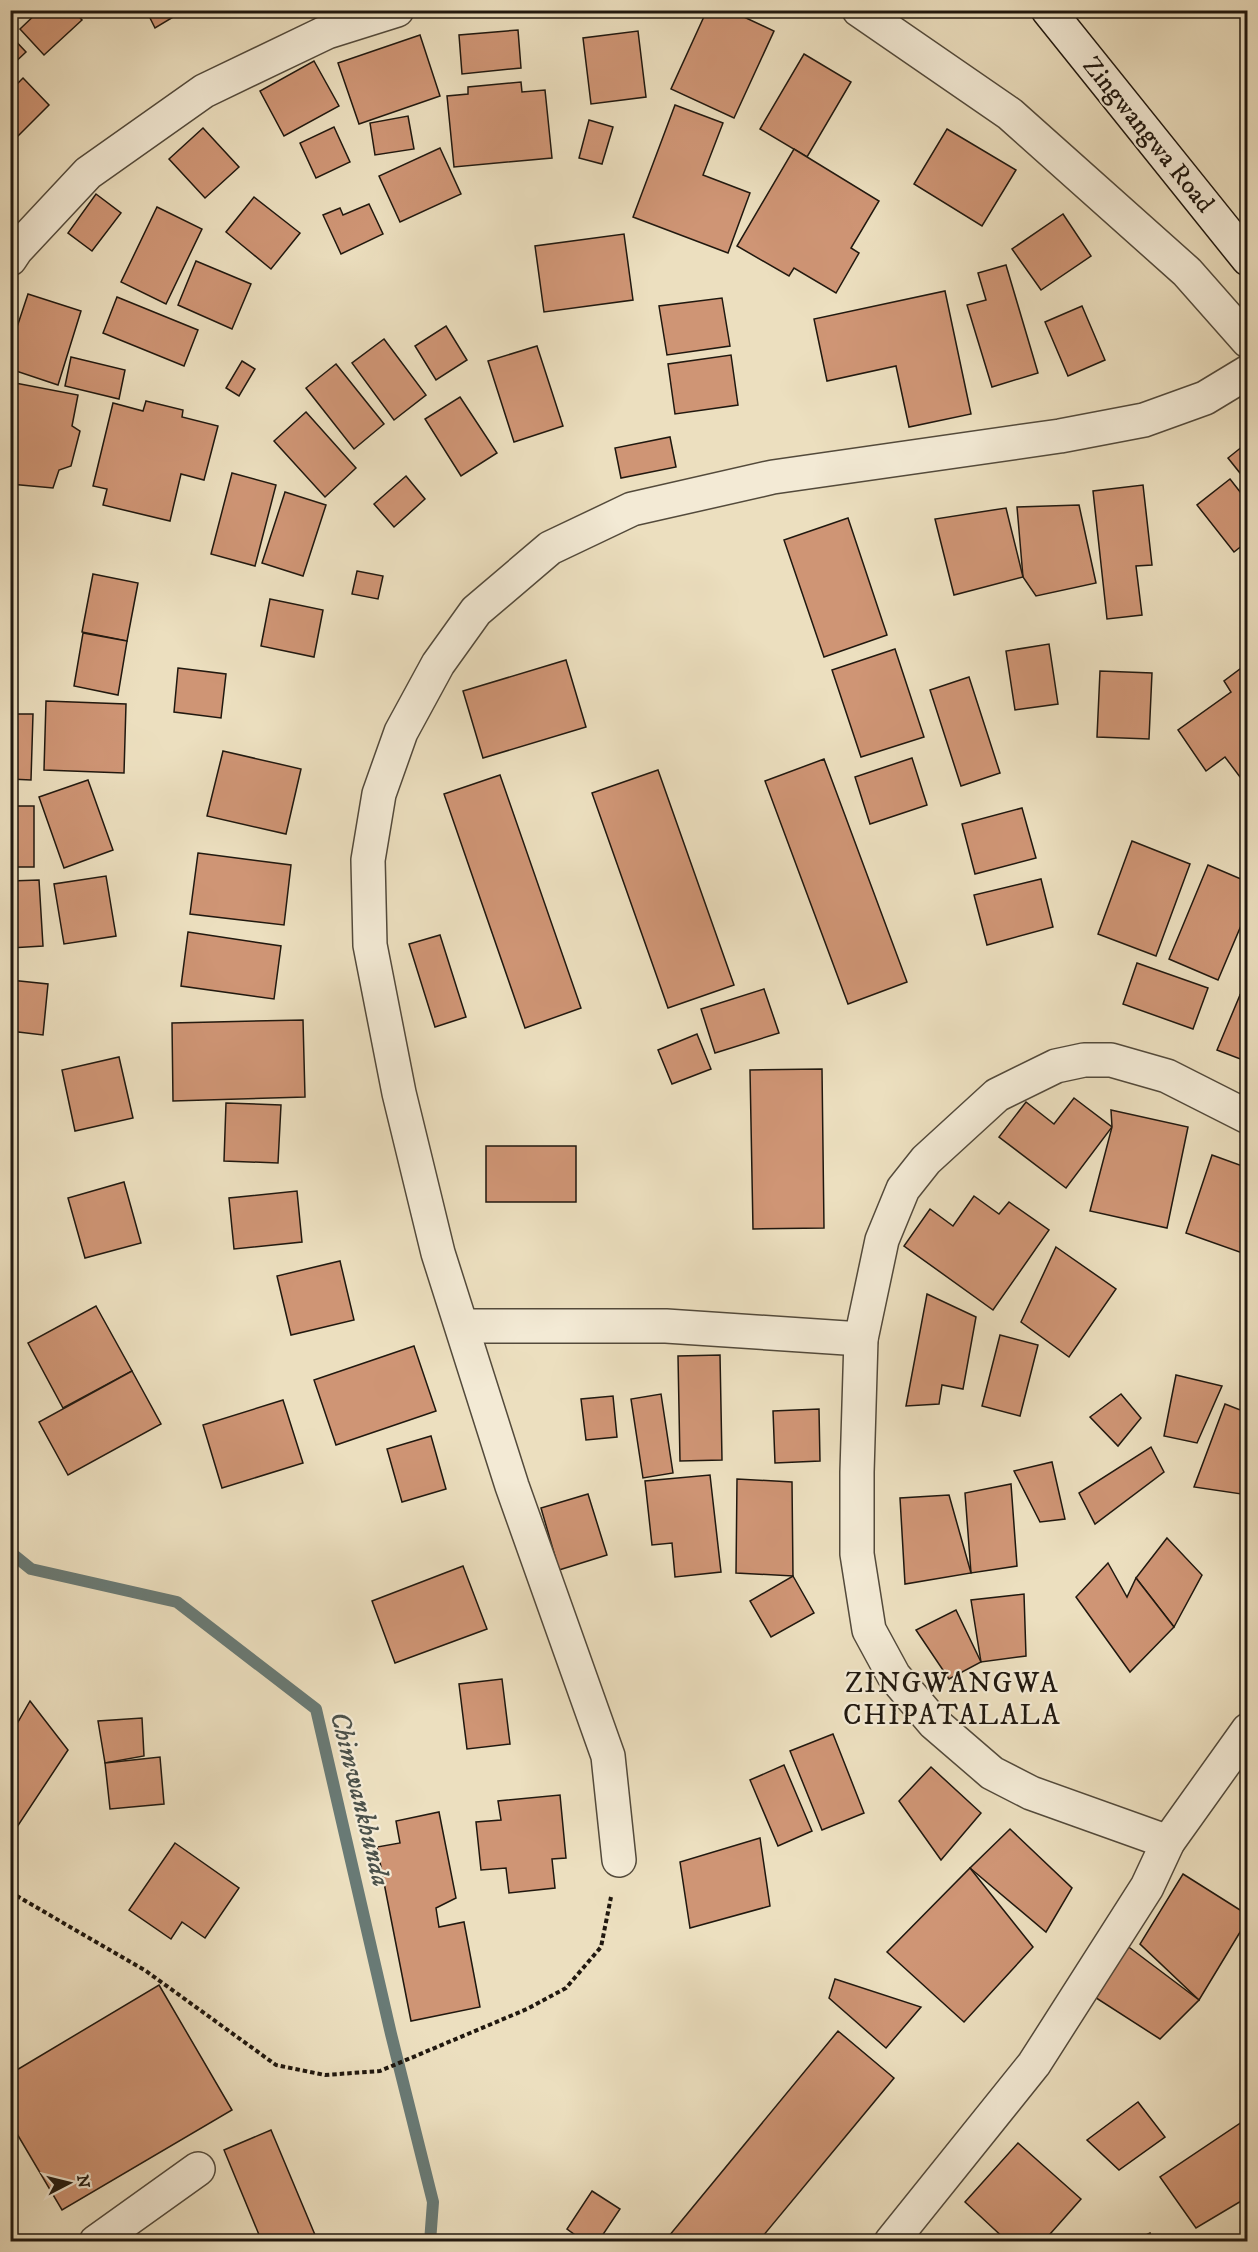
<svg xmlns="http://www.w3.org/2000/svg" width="1258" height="2252" viewBox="0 0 1258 2252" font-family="'IM FELL DW Pica',serif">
  <rect width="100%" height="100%" fill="#ecdfbf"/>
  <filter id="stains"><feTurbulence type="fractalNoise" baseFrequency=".00333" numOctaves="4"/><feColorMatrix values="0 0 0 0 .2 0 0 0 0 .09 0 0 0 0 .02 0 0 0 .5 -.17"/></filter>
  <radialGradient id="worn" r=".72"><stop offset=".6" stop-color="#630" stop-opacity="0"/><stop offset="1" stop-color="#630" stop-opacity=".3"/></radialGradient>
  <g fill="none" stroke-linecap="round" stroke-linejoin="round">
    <!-- stream -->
    <polyline stroke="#697a75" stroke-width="12" points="10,1552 31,1569 177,1602 316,1709 391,2034 433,2202 430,2242"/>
  </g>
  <!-- building -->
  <g fill="#cf9575" stroke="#20180f" stroke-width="1.5">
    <polygon points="40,10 73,10 82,20 44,55 20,29"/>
    <polygon points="146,10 185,10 155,28"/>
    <polygon points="707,10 729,10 774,31 734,118 671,89"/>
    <polygon points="518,30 521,68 462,74 459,35"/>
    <polygon points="638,31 646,97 591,104 583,38"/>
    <polygon points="10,35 26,52 10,67"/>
    <polygon points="420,35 440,96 359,124 338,63"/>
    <polygon points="804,54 851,82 807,157 760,129"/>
    <polygon points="314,61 339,106 284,136 260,91"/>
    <polygon points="23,78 49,105 14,140 10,136 10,91"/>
    <polygon points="521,82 522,92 545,90 552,158 454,167 447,96 468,94 468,87"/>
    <polygon points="675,105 723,123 703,175 750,193 728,253 633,217"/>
    <polygon points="408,116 414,149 375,155 370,123"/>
    <polygon points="589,120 613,127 602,164 579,158"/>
    <polygon points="334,127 350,162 316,178 300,143"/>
    <polygon points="203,128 239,167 205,198 169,159"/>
    <polygon points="947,129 1016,170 982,226 914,184"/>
    <polygon points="440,148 461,194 400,222 379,176"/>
    <polygon points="794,149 879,201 851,248 859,253 836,293 794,268 789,276 737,246"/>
    <polygon points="96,194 121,213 92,251 68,233"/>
    <polygon points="254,197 300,233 271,269 226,232"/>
    <polygon points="369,204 383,234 341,254 323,215 340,208 343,215"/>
    <polygon points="157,207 202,229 166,304 121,282"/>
    <polygon points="1063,214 1091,256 1041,290 1012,249"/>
    <polygon points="624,234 633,300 544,312 535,246"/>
    <polygon points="196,261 251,284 232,329 178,305"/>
    <polygon points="1006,265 1038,373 992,387 967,305 986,300 978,273"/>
    <polygon points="945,291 971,414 909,427 896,366 827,381 814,319"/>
    <polygon points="28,294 81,311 58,385 10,369 10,348"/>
    <polygon points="117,297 198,330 184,366 103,333"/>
    <polygon points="722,298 730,346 667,355 659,306"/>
    <polygon points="1082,306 1105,360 1068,376 1045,322"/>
    <polygon points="446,326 467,360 436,380 415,346"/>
    <polygon points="384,339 426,395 394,420 352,363"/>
    <polygon points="537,346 563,426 514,442 488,361"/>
    <polygon points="731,355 738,405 675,414 668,364"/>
    <polygon points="71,357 125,370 119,399 65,386"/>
    <polygon points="242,361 255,369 239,396 226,388"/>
    <polygon points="336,364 384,424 354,449 306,388"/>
    <polygon points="10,382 78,395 72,426 80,431 71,466 59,470 53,488 10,484"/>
    <polygon points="460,397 497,453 461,476 425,419"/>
    <polygon points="146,401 183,410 182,417 218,426 204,480 181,474 170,521 103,505 107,489 93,486 113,403 143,411"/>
    <polygon points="306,412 356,468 325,497 274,441"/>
    <polygon points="670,437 676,467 621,478 615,448"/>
    <polygon points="1248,442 1248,483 1228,458"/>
    <polygon points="232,473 276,485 255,566 211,554"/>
    <polygon points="406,476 425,499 394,527 374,504"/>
    <polygon points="1230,479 1248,502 1248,541 1234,552 1197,505"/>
    <polygon points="1143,485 1152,565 1136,566 1142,615 1107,619 1093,491"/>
    <polygon points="285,492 326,505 303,576 262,563"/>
    <polygon points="1079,505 1096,583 1036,596 1023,577 1017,507"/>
    <polygon points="1006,508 1023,577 954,595 935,519"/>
    <polygon points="848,518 887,635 824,657 784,540"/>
    <polygon points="357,571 383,576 378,599 352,594"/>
    <polygon points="93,574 138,583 127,641 82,632"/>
    <polygon points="270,599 323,610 314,657 261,646"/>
    <polygon points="83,633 127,641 118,695 74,686"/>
    <polygon points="1049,644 1058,704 1015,710 1006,651"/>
    <polygon points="895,649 924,737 861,757 832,670"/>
    <polygon points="566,660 586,727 483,758 463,691"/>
    <polygon points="1248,663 1248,771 1240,777 1225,757 1206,771 1178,730 1231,692 1224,681"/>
    <polygon points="178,668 226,674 221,718 174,712"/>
    <polygon points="1100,671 1152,673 1149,739 1097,737"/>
    <polygon points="969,677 1000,773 961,786 930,690"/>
    <polygon points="46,701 126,704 124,773 44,770"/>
    <polygon points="10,714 33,714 31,780 10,779"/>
    <polygon points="223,751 301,769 286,834 207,816"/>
    <polygon points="912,758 927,805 870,824 855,777"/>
    <polygon points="824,759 907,982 848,1004 765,781"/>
    <polygon points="658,770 734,985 668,1008 592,793"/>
    <polygon points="500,775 581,1008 525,1028 444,794"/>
    <polygon points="88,780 113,850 64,868 39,797"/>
    <rect x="10" y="806" width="24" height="61"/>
    <polygon points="1022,808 1036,858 975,874 962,824"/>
    <polygon points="1132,841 1190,864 1156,956 1098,934"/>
    <polygon points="198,853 291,865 284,925 190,914"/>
    <polygon points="1208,865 1248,882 1248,909 1218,980 1169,959"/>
    <polygon points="106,876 116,936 64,944 54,884"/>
    <polygon points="1041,879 1053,927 987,945 974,895"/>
    <polygon points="39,880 43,946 10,948 10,881"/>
    <polygon points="188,932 281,946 274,999 181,986"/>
    <polygon points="440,935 466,1017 435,1027 409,944"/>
    <polygon points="1137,963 1208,988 1193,1029 1123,1004"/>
    <polygon points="1248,977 1248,998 1240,995"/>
    <polygon points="10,980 48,984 43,1035 10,1031"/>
    <polygon points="764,989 779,1033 715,1053 701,1009"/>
    <polygon points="1240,995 1248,998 1248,1062 1217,1050"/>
    <polygon points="303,1020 305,1097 173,1101 172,1023"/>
    <polygon points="697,1034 711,1069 672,1084 658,1050"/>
    <polygon points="119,1057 133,1118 75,1131 62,1070"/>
    <polygon points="822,1069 824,1228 753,1229 750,1070"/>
    <polygon points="1074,1098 1112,1127 1066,1188 999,1137 1026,1102 1054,1124"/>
    <polygon points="226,1103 281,1105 278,1163 224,1161"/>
    <polygon points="1111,1110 1188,1127 1167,1228 1090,1211 1112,1127"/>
    <rect x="486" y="1146" width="90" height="56"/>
    <polygon points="1212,1155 1248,1168 1248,1255 1186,1233"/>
    <polygon points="124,1182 141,1243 85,1258 68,1198"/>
    <polygon points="297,1191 302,1242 234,1249 229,1198"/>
    <polygon points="974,1196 999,1214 1009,1202 1049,1230 993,1310 904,1246 930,1209 953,1226"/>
    <polygon points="1056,1247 1116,1289 1069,1357 1021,1322"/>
    <polygon points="340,1261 354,1320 291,1335 277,1276"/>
    <polygon points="927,1294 976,1317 963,1389 942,1385 939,1404 906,1406"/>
    <polygon points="96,1306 132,1371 63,1408 28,1343"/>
    <polygon points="1000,1335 1038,1345 1020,1416 982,1406"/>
    <polygon points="414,1346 436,1411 336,1445 314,1380"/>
    <polygon points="720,1355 722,1460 680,1461 678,1356"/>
    <polygon points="132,1371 161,1424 68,1475 39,1422"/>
    <polygon points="1176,1375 1222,1386 1197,1443 1164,1436"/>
    <polygon points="661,1394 673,1473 643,1478 631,1399"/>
    <polygon points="1121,1394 1141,1418 1118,1446 1090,1417"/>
    <polygon points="613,1396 617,1437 586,1440 581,1399"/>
    <polygon points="283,1400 303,1463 222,1488 203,1425"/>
    <polygon points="1225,1404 1248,1413 1248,1495 1194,1487"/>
    <polygon points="819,1409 820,1461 775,1463 773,1411"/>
    <polygon points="431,1436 446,1489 402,1502 387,1449"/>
    <polygon points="1151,1447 1164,1472 1095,1524 1079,1493"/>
    <polygon points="1052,1462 1065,1519 1040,1522 1014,1471"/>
    <polygon points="710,1475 721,1572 675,1577 672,1543 652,1545 645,1481"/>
    <polygon points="737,1479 792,1482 793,1576 736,1573"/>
    <polygon points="1011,1484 1017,1566 971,1573 965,1493"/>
    <polygon points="588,1494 607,1555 559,1570 541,1508"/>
    <polygon points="949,1495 971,1573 905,1584 900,1498"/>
    <polygon points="1167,1538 1202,1575 1174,1627 1136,1578"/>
    <polygon points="1108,1563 1127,1597 1136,1578 1174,1627 1130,1672 1076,1597"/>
    <polygon points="463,1566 487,1629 395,1663 372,1601"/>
    <polygon points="793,1576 814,1613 771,1637 750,1601"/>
    <polygon points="1024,1594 1026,1656 981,1662 971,1600"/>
    <polygon points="956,1610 981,1662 949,1679 916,1630"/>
    <polygon points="502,1679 510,1744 467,1749 459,1684"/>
    <polygon points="30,1701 68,1750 17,1827 10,1823 10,1736"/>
    <polygon points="142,1718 144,1756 105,1763 98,1721"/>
    <polygon points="833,1734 864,1813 822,1830 790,1751"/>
    <polygon points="160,1757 164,1804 110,1809 105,1763"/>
    <polygon points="784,1765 812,1831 778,1846 750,1780"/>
    <polygon points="931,1767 981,1813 941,1860 899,1801"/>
    <polygon points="560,1795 566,1858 552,1859 555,1888 509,1893 506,1868 481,1870 476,1822 501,1820 498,1801"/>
    <polygon points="439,1812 456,1898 436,1908 439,1927 464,1922 480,2007 411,2021 377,1847 400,1843 396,1821"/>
    <polygon points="1010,1829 1072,1888 1046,1932 970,1868"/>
    <polygon points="760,1838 770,1906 690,1928 680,1862"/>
    <polygon points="175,1843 239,1888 205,1938 182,1922 171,1939 129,1910"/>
    <polygon points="970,1868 1033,1947 964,2022 887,1952"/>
    <polygon points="1183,1874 1248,1915 1248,1919 1199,2000 1140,1944"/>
    <polygon points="1126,1945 1199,2000 1160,2039 1090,1994"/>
    <polygon points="835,1979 921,2007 886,2048 829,1998"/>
    <polygon points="159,1985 232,2110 62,2210 10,2122 10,2074"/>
    <polygon points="838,2031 894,2078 758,2242 664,2242"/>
    <polygon points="1138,2102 1165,2137 1119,2170 1087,2140"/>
    <polygon points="1245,2120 1248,2123 1248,2197 1196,2228 1160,2177"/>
    <polygon points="271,2130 318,2242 262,2242 224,2150"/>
    <polygon points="1018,2143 1081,2199 1043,2242 1008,2242 965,2202"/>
    <polygon points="592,2191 620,2209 598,2242 585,2242 567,2229"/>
    <polygon points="1150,2233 1153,2242 1131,2242"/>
  </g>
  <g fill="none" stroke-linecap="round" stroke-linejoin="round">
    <defs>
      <g id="street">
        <polyline points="859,10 1010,114 1187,272 1248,341"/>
        <polyline points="10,259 16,250 88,173 204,91 327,32 397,10"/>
        <polyline points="462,1326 666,1326 861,1339"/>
        <polyline points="1168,1842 1031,1793 992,1773 934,1723 894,1676 869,1630 857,1554 857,1472 861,1339 882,1240 903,1189 926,1160 997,1095 1056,1066 1084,1060 1111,1060 1167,1076 1248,1117"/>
        <polyline points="619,1860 608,1756 512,1486 438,1253 399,1093 370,945 368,860 379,794 401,732 438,664 476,611 550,548 632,509 773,477 1060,436 1144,420 1205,398 1248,372"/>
        <polyline points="96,2242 198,2169"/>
        <polyline points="891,2242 1034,2064 1147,1887 1168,1842 1248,1730"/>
      </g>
      <polyline id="secondary" points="1048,10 1248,259"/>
    </defs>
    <!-- street casing -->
    <use href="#street" stroke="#534a3b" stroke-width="36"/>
    <!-- secondary casing -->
    <use href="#secondary" stroke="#20180f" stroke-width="36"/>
    <!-- path -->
    <polyline stroke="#20180f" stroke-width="4" stroke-dasharray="4.5 3" stroke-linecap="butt" points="10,1892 146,1971 276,2065 325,2075 380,2071 527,2009 566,1988 601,1947 611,1897"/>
    <!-- street -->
    <use href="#street" stroke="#f3ead5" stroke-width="33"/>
    <!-- secondary -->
    <use href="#secondary" stroke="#f3ead5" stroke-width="33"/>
  </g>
  <g text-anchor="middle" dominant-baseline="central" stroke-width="4.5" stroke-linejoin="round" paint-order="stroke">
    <!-- street labels -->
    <g font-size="26" fill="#20180f" stroke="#f3ead5">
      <text transform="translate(1148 135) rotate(51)">Zingwangwa Road</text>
    </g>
    <!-- water labels -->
    <g font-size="27" font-style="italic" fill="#4b514a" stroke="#f3ead5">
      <text transform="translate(360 1799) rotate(76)">Chimwankhunda</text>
    </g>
    <!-- quarter labels -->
    <g font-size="28" letter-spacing="1.5" fill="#20180f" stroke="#f3ead5">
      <text x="952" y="1683">ZINGWANGWA<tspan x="952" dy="32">CHIPATALALA</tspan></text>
    </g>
  </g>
  <!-- margin -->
  <rect width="1258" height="2252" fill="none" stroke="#ecdfbf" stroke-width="36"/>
  <rect x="12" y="12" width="1234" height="2228" fill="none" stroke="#20180f" stroke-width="3"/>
  <rect x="18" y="18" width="1222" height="2216" fill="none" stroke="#20180f" stroke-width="1.5"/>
  <!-- north arrow -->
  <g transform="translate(69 2183) rotate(83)" stroke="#f3ead5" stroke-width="4.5" paint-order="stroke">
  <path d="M0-4.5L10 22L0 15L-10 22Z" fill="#20180f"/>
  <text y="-9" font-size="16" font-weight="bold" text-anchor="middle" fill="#20180f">N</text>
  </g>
  <rect width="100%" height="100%" filter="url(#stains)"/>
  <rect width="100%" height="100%" fill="url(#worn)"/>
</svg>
